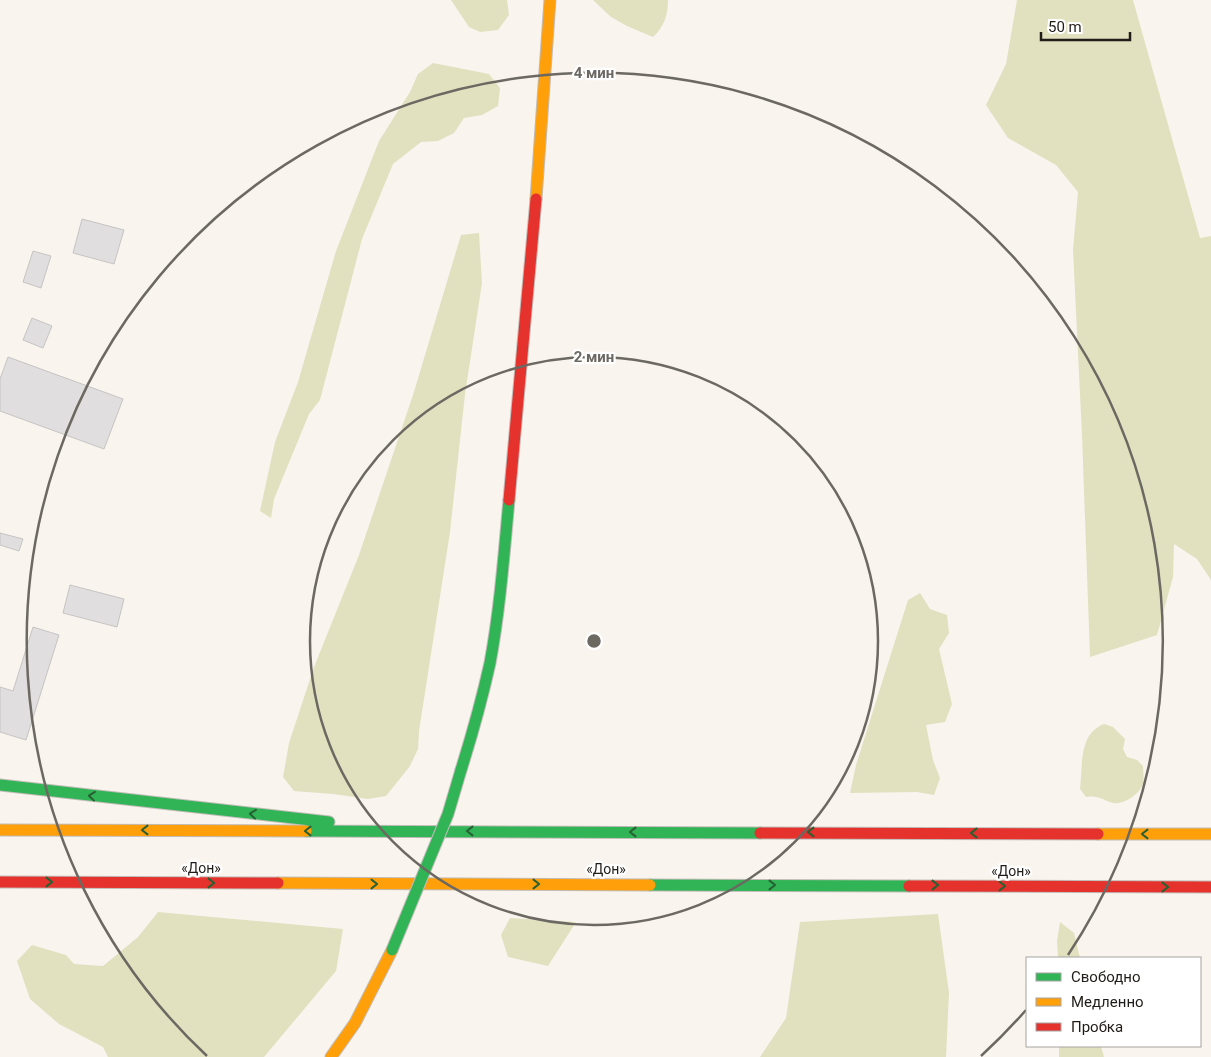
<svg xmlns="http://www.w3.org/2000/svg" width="1211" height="1057" font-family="Roboto,sans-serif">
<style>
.green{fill:#e1e1c0}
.building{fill:#e0dede;stroke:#c6c4c3}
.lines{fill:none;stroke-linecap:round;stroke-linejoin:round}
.fast-casing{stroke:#c1bcb8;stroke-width:13}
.slow-casing{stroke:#c1bcb8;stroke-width:13}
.jam-casing{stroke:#c1bcb8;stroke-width:13}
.fast{stroke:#30b455;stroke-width:11}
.slow{stroke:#ff9f0a;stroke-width:11}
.jam{stroke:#e5322d;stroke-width:11}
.fast-bridge-casing{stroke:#c1bcb8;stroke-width:13;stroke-linecap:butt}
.fast-bridge{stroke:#30b455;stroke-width:11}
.oneway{stroke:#276033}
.ring{fill:none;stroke:#6c6862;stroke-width:2.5}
.labels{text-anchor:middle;stroke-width:4.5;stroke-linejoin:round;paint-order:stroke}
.street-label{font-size:14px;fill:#201c17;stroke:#fff}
.centre{fill:#6c6862;stroke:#fff;stroke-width:2.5}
.ring-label{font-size:15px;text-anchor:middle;font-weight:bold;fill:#6c6862;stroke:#fff;stroke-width:4.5;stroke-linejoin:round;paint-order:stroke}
</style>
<rect width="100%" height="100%" fill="#f9f4ee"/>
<path class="green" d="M451,0H507L509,15L498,30L480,32L469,27Z
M593,0H668C668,15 664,27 653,37L627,26L611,17Z
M1017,0H1133L1200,238L1211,236V580L1197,559L1174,544L1173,577L1157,635L1090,657L1082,435L1073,250L1078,192L1056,165L1008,138L986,105L1006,64Z
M433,63L489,74L500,88L498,106L482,115L464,118L454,133L438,141L421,142L393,164L362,239L320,400L309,414L274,499L271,518L260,511L275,442L298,382L336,251L379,141L410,92L418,74Z
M479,233L482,283L465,394L450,532L419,731L418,749L410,766L386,796L368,799L333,794L294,791L283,777L289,743L314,667L359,555L413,395L461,235Z
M920,593L930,609L947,615L949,633L939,649L952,704L945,722L926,725L933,760L940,778L934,795L917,792L850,793L856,765L908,600Z
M1104,724L1113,727L1125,739L1123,749L1127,757L1137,760L1143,766C1143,772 1145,781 1142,786C1138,795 1123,805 1113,803C1102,800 1099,795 1086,797L1080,789C1083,766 1078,734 1104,724Z
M158,912L343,929L336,971L264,1057H108L103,1047L59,1024L30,999L17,961L32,945L66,955L74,964L103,966L138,937Z
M938,914L949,993L946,1057H760L786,1018L800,922Z
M510,918L576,922L548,966L508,957L501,935Z
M1060,922L1074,933L1080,958H1058L1057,941Z
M1059,1046H1101L1104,1057H1059Z"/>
<path class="building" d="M82,219L124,230L114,264L73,253Z
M33,251L51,256L41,288L23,282Z
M32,318L52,326L43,348L23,340Z
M8,357L123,399L104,449L0,411V379Z
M0,533L23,539L19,551L0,545Z
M70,585L124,599L117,627L63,613Z
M33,627L59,635L26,740L0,732V687L13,691Z"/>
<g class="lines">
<g class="fast-casing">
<path id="fast" d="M461,770C472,735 482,699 490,663C500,609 504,554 509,500
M0,785L329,822
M306,831L760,833
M650,885L909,886"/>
</g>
<g class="slow-casing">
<path id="slow" d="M536,199L550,0
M0,830L306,831
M1098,834H1211
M278,883L650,885
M331,1057L355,1023L392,950"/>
</g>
<g class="jam-casing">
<path id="jam" d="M509,500L536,199
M760,833L1098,834
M0,882L278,883
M909,886L1211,887"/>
</g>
<use href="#fast" class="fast"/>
<use href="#slow" class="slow"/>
<use href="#jam" class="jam"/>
<g class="fast-bridge-casing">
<path id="fast-bridge" d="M392,950L448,814L461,770"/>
</g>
<use href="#fast-bridge" class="fast-bridge"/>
</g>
<defs><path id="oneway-chevron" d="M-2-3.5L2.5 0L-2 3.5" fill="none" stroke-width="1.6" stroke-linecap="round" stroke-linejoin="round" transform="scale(1.25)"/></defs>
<g class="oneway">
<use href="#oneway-chevron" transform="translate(92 796) rotate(-174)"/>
<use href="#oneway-chevron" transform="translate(253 814) rotate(-174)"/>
<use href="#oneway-chevron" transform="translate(145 830) rotate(-180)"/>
<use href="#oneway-chevron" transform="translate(308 831) rotate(-180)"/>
<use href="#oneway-chevron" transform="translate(470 831) rotate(-180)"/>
<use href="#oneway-chevron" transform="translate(633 832) rotate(-180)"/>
<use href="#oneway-chevron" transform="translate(811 832) rotate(-180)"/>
<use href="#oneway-chevron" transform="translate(974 833) rotate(-180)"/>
<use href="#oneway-chevron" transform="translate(1145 834) rotate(-180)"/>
<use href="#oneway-chevron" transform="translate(49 882)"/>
<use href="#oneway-chevron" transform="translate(211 883)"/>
<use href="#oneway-chevron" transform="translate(374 884)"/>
<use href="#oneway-chevron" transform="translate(536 884)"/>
<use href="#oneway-chevron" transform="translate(772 885)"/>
<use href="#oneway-chevron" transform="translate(935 885)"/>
<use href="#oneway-chevron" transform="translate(1002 886)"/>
<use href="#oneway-chevron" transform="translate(1165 887)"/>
</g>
<g class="ring">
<circle cx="594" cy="641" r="284"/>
<path d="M1026 1010A568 568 0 0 1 981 1056M207 1056A568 568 0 1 1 1068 955"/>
</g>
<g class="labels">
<g class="street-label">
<text x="201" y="873">«Дон»</text>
<text x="606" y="874">«Дон»</text>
<text x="1011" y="876">«Дон»</text>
</g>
</g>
<circle cx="594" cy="641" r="8" class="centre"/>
<g class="ring-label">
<text x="594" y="78">4 мин</text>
<text x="594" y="362">2 мин</text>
</g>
<rect x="1026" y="957" width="175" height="90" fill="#ffffff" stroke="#a6a4a2"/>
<rect x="1036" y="973" width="25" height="8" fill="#30b455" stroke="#a6a4a2"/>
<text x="1071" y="982" font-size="15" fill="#201c17">Свободно</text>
<rect x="1036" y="998" width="25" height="8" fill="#ff9f0a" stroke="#a6a4a2"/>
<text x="1071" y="1007" font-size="15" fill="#201c17">Медленно</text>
<rect x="1036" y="1023" width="25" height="8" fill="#e5322d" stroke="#a6a4a2"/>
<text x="1071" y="1032" font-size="15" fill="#201c17">Пробка</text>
<path d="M1041 32v8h89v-8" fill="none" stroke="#201c17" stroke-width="2.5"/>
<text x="1048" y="32" font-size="15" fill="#201c17" stroke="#ffffff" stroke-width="4" paint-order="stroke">50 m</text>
</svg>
